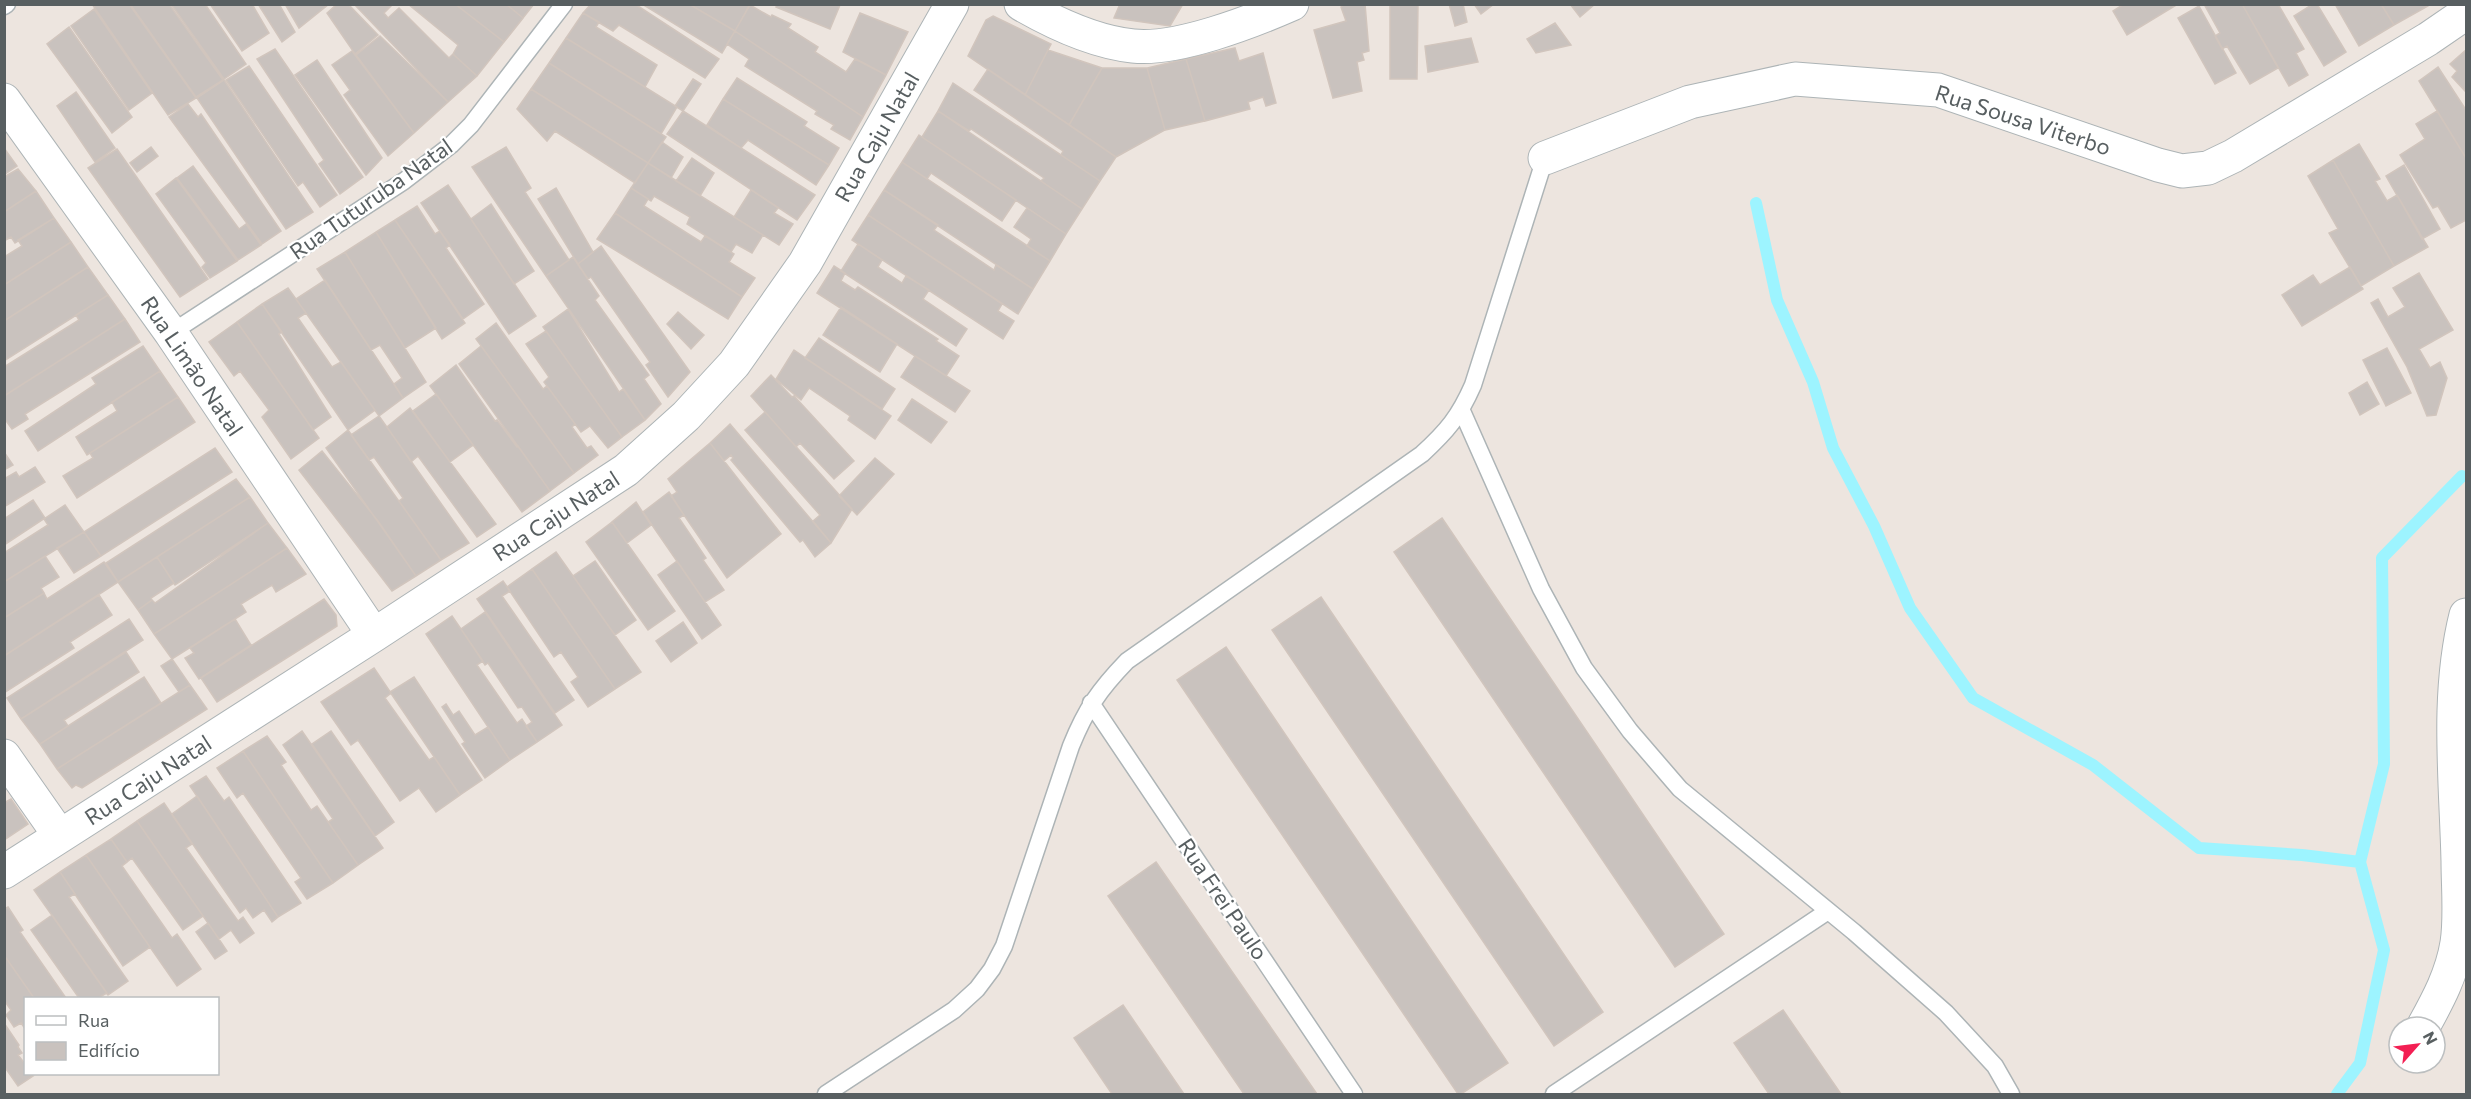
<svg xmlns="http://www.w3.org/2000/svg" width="2471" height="1099" font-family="Commissioner,sans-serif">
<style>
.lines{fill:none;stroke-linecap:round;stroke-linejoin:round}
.stream{stroke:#9df4ff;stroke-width:12}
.building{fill:#c9c2be;stroke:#d1c5bd;stroke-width:1.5}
.lane-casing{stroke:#adb4b6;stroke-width:19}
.street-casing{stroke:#adb4b6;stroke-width:35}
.lane{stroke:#fff;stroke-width:16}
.street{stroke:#fff;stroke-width:33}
.labels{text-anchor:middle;stroke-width:4.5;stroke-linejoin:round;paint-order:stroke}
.street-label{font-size:22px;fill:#585f61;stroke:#fff}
</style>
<rect width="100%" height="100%" fill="#ede5df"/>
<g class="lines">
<path class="stream" d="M1756,203L1777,300L1813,382L1833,448L1874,526L1910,608L1973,698L2093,765L2199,848L2302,855L2360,862L2384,950L2360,1063L2337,1094
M2360,862L2384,764L2382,558L2462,476"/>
</g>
<path class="building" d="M92,4H129L196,98L168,115Z
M130,4H169L223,80L196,97Z
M171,4H205L246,64L224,79Z
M210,4H252L269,33L242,51Z
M258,4H279L295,32L282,42Z
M285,4H329L299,28Z
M337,4H348L378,35L355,54L327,13Z
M354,4H393L384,13L388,18L399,8L449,58L453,54L477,76L448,102Z
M408,4H455L504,42L477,76L453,54L458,45Z
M455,4H506L523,18L504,42Z
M506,4H534L523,18Z
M591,4H635L719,59L705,78L619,25L613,31L583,13Z
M642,4H689L735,31L722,53Z
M689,4H750L735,31Z
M777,4H839L840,5L830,29L776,7Z
M1120,4H1183L1170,26L1114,18Z
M1345,4H1365L1369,51L1362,53L1364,60L1357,62L1362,91L1333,98L1314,30L1346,21L1341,7Z
M1390,4H1418L1417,79H1390Z
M1449,4H1463L1467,22L1455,26Z
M1474,4H1494L1481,14Z
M1570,4H1595L1580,17Z
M2124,4H2178L2127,35L2113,11Z
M2204,4H2242L2278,68L2250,84L2227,46L2222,49L2215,36L2220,33Z
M2242,4H2278L2304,49L2296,53L2308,75L2289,86Z
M2313,4H2317L2346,52L2324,66L2294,16Z
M2335,4H2381L2394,25L2359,46Z
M2381,4H2427L2428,6L2394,25Z
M750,5L771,17L772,15L791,24L788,28L818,47L815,52L846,72L855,59L886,75L863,117L735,31Z
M2199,6L2236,73L2215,84L2178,18Z
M94,9L152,93L129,110L71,26Z
M583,13L599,22L596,27L657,65L645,87L566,38Z
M860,13L908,32L886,75L843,52Z
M993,16L1051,44L1025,95L968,56L986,20Z
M1555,23L1571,45L1536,53L1527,39Z
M69,27L132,117L112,133L47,44Z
M735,31L863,117L850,140L831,129L834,125L815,114L817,111L745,66L749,59L727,44Z
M380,36L448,102L414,133L356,55Z
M566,38L677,107L661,134L549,63Z
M1471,38L1478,62L1428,72L1425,46Z
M1235,48L1239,61L1263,53L1276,103L1266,106L1263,97L1248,102L1250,109L1205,121L1186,59Z
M275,49L363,177L340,194L319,164L324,160L257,59Z
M1048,50L1102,68L1069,125L1025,95Z
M2466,50V92L2452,77L2457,71L2450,64Z
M352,51L414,133L388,156L344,95L350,90L332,65Z
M1186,59L1205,121L1165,130L1147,68Z
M317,60L382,158L366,175L295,75Z
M549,63L666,137L648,163L531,89Z
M249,66L337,195L320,207L303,182L298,186L226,80Z
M2438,67L2466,110V158L2419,81Z
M1102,68H1147L1165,130L1116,157L1069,125Z
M988,69L1116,157L1100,181L1061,155L1063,151L974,90Z
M737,78L807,122L804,126L839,148L829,165L723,99Z
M693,79L701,84L683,111L675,106Z
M224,80L313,212L286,229L197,98Z
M953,83L1100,181L1082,209L1041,181L1044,178L971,129L969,131L938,111Z
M531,89L648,163L635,183L555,131L547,141L517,109Z
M76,92L115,148L95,162L57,106Z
M723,99L829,165L816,185L748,140L741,148L707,125Z
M188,104L198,117L201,114L281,231L262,244L169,117Z
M683,111L815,195L797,220L667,134Z
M938,111L1082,209L1066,234L922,137Z
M2437,111L2466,158V220L2451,228L2438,206L2433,208L2400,155L2425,139L2416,124Z
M919,135L1016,200L1002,221L931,173L927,179L902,162Z
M662,142L683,157L671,178L648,163Z
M2359,144L2380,179L2375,181L2387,201L2397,195L2428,247L2394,266L2333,160Z
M151,147L158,156L137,172L130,163Z
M506,147L531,188L525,192L569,260L546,276L472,167Z
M4,148L17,166L5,174H4Z
M117,149L208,279L180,297L88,168Z
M692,158L714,173L700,196L676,181Z
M2333,160L2394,266L2361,286L2329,233L2338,229L2308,176Z
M902,162L1050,261L1033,289L884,190Z
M648,163L763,235L752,253L736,244L731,252L687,224L690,217L654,196L651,201L631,188Z
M2404,165L2440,229L2422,239L2386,176Z
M193,166L239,229L246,224L261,245L238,260L177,178Z
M18,169L36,191L4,212V177Z
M176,178L237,261L210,278L202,267L206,263L156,194Z
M448,185L536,316L509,334L421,203Z
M556,188L593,252L578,264L538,199Z
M631,188L648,199L644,206L701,242L705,236L734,254L729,262L755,278L742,297L615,213Z
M751,190L778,208L774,213L793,224L779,245L734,217Z
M884,190L938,225L934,230L994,270L996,265L1033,289L1018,314L868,215Z
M36,191L54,218L15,243L11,237L4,241V212Z
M491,204L534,271L514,284L471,219Z
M417,206L435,234L440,231L450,245L446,248L484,304L463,319L395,220Z
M1027,208L1066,234L1050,261L1027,246L1031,239L1014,227Z
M615,213L742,297L728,319L597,239Z
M868,215L1002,304L998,311L1014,321L1003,339L852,240Z
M54,218L71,242L4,285V257L22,246L18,240Z
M395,220L465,323L442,339L376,232Z
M376,232L436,328L405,348L345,252Z
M71,242L88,267L4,321V285Z
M858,244L882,260L878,267L902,283L906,276L929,290L923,299L967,329L956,346L841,271Z
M601,246L690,372L668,397L646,365L650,362L591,277L588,279L578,264Z
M345,252L426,382L403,398L394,384L402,378L380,345L371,350L317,269Z
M573,257L599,296L595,300L649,375L644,379L661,404L645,420L546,276Z
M834,266L845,273L841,281L855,290L858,287L938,339L936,341L959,356L946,376L817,293Z
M88,267L108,295L4,361V321Z
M2350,267L2363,289L2302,326L2282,295L2313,275L2320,285Z
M2419,273L2453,330L2419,349L2430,368L2440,362L2447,378L2436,415L2427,416L2407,367L2371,303L2378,299L2388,317L2405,307L2393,288Z
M325,280L403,398L379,416L296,299Z
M288,288L306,313L298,318L332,367L341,362L375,410L348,430L262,304Z
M108,295L125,319L4,396V367L79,320L76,315Z
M262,304L282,332L279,334L331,417L313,430L237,322Z
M841,307L897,344L880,372L823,335Z
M568,309L619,392L623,389L645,420L622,437L543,327Z
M678,312L704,335L691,349L667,324Z
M125,319L140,342L25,414L28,419L12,429L4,418V396Z
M237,322L319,438L291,459L262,417L269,410L240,371L234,376L209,342Z
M496,323L543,389L547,386L575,424L572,427L587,448L591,446L598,455L574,473L476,339Z
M546,331L622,437L608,448L590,426L581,432L544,382L549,377L526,344Z
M819,338L895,389L882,409L805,358Z
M143,346L160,371L38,451L25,431L96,384L92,378Z
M481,346L574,473L550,491L459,364Z
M2387,348L2411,393L2386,406L2363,360Z
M794,350L891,416L875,439L848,420L850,416L809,388L801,400L776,379Z
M915,356L970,391L955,412L901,377Z
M456,365L495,421L497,420L517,447L518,446L550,491L522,512L430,386Z
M160,371L178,397L87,455L76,437L117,411L112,402Z
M771,375L792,397L794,396L854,461L834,479L800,443L796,447L751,396Z
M2367,382L2379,404L2360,415L2349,393Z
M436,394L473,445L450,462L413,411Z
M178,397L195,422L77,498L63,476L93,458L90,453Z
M912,399L947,422L931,443L898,420Z
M410,408L496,524L477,537L418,456L411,462L387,427Z
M765,412L852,509L831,543L813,521L820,515L745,430Z
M379,416L469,543L441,560L399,501L403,498L374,457L369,460L351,435Z
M730,424L831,543L815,557L803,540L800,542L731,460L733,458L731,455L724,461L710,443Z
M348,430L441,560L416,576L326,448Z
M710,443L781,534L727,578L671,496L677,492L668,479Z
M215,448L232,472L101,556L84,532Z
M322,451L378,521L416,576L392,591L299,470Z
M4,452L13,465L4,470Z
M875,458L894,474L857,515L839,496Z
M35,467L45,482L4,507V479L16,472L19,477Z
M236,479L250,497L118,582L106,563Z
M669,492L684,515L679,518L706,558L703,560L724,590L705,602L643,512Z
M250,497L268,523L175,585L157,557Z
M33,500L45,518L4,545V519Z
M636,502L651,525L627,543L612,522Z
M65,505L84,532L4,582V553L48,525L44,519Z
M1442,518L1724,934L1675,967L1394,552Z
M612,522L675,611L648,630L586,542Z
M268,523L287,548L154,634L138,610L152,600L155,603Z
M84,532L101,556L74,573L57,548Z
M287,548L306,574L276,592L272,585L241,604L246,612L172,659L154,634Z
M556,552L641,672L615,689L532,569Z
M45,556L59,577L41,588L44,593L4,618V582Z
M157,557L174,583L151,598L152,600L138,610L118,582Z
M595,561L636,620L615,635L573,576Z
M677,561L721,625L702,639L658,575Z
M104,562L118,582L4,656V618L44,593L47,599Z
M532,569L615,689L588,707L571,682L578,677L561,652L554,657L507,587Z
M503,581L510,591L502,596L574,700L555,713L477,599Z
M99,595L112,615L70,642L74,648L4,693V656Z
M1321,597L1603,1012L1554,1046L1272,630Z
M324,599L336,615L337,626L217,702L201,678Z
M485,612L562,725L537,742L526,726L532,722L522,707L518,708L488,663L485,665L461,629Z
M452,616L483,661L477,665L517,723L522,719L537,742L510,760L426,634Z
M129,619L143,640L21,719L7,698Z
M235,619L251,645L199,679L185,658L194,653L190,648Z
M683,622L697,643L671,662L656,641Z
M1226,647L1508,1063L1461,1094H1458L1177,680Z
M126,652L139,672L64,720L68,726L40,744L21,719Z
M172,659L190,685L179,692L161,666Z
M374,668L391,693L385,698L429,760L434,757L460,795L436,812L419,788L400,801L358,740L351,745L321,702Z
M144,677L161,703L57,769L40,744Z
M414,677L482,780L460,795L390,692Z
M190,685L207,709L82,788L76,785L72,788L57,769Z
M446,704L453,715L459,711L475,735L488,727L510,760L485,778L462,744L465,742L442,707Z
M302,731L383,848L358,865L328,822L333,819L283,745Z
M331,731L394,822L375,836L312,744Z
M267,736L286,762L281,765L311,810L317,806L358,865L333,883L243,751Z
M243,751L333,883L307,899L295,882L301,878L243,793L237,798L217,768Z
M206,776L224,801L229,797L301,903L278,917L190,786Z
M197,796L278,917L272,922L264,910L253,918L246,908L240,913L172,814Z
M11,799L28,824L4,840V803Z
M164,803L192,844L186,848L238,921L243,917L254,933L240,943L231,930L219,939L137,821Z
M137,821L203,916L183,930L132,858L127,862L111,839Z
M111,839L127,862L122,866L172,938L177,934L201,969L177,986L86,855Z
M86,855L150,947L123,966L60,872Z
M1156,862L1317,1094H1244L1108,896Z
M60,872L75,894L69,897L128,981L108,995L34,890Z
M8,907L23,930L20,932L66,998H34L4,955V909Z
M52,915L107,993L98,998H79L31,930Z
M208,923L227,951L215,959L196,932Z
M4,955L34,998H26V1030L21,1023L14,1027L6,1015L11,1010L4,1000Z
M1123,1005L1184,1094H1112L1074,1038Z
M1783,1010L1841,1094H1769L1734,1043Z
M4,1023L19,1045L18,1047L22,1053L18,1055L26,1065V1074L33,1076L18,1086L4,1066Z"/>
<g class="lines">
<g class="lane-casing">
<path id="lane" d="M4,6L7,4
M171,333L404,181L451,145L471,125L564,4
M1462,411L1541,589L1584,668L1630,731L1680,789L1854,932L1946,1013L1995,1066L2011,1094
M1091,703L1354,1094
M826,1094L954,1010L977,989L992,969L1004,946L1071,746C1086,709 1099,690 1127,661L1422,454C1447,431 1459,417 1473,385L1545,158
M1554,1094L1828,911"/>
</g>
<g class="street-casing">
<path id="street" d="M1021,4C1054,23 1095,42 1133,46C1176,51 1251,22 1292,4
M4,100L171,333L374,635
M1545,158L1690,102L1795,79L1938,90L2158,165L2182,171L2208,168L2233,156L2428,39L2466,13
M4,756L60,836
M4,872L374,635L626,470L686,416L734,364L805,263L952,4
M2423,1027C2438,1000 2452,974 2457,943C2461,917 2458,887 2458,861C2456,779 2446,695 2466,615"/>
</g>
<use href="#lane" class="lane"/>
<use href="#street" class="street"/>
</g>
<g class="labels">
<g class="street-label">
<text transform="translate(2023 120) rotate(18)" y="8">Rua Sousa Viterbo</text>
<text transform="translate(877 137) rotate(-60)" y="8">Rua Caju Natal</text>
<text transform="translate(371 199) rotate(-35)" y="8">Rua Tuturuba Natal</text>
<text transform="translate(192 366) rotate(56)" y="8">Rua Limão Natal</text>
<text transform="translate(556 516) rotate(-33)" y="8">Rua Caju Natal</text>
<text transform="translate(148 780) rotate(-33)" y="8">Rua Caju Natal</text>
<text transform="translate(1223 899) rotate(56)" y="8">Rua Frei Paulo</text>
</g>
</g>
<rect width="2471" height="1099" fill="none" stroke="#585f61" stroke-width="12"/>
<rect x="24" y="997" width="195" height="78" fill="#ffffff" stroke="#bcbfc0" stroke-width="1.5"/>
<rect x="36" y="1016" width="30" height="9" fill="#ffffff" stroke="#bcbfc0" stroke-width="1.5"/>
<text x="78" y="1027" font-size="18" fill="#585f61">Rua</text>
<rect x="36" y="1042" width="30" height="18" fill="#c9c2be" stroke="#bcbfc0" stroke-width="1.5"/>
<text x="78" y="1057" font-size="18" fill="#585f61">Edifício</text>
<g transform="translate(2417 1045) rotate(62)"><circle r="28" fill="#ffffff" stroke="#bcbfc0" stroke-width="1.5"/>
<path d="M0-4.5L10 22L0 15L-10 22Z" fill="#f31f53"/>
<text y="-9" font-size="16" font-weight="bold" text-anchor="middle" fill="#585f61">N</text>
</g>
</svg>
